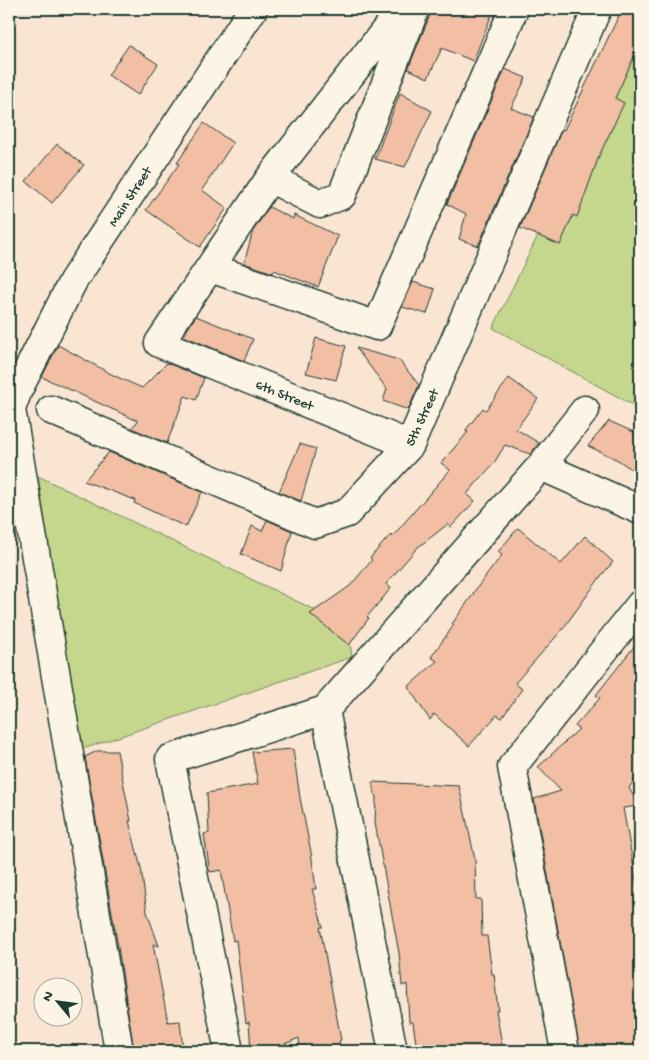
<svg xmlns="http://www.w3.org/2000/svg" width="649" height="1060" font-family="'Gochi Hand',sans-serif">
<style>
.green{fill:#c5d78c;stroke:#728a60}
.building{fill:#f2bfa4;stroke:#1f3d34}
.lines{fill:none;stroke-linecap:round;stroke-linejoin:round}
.street-casing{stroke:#1f3d34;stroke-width:31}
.street{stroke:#fcf5e5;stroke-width:28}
.labels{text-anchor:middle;stroke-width:4;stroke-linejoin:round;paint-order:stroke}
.street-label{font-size:14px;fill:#1f3d34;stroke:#fcf5e5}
</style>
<rect width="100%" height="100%" fill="#f9e5d2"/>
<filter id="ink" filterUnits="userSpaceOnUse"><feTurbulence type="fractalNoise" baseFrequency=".02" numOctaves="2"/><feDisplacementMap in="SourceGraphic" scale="10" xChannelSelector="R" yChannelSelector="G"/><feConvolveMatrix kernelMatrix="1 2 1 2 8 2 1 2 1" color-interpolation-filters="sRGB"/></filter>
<g filter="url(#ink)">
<path class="green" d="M640,25V409L493,328Z
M38,476L348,626L352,657L80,750Z"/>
<path class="building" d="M430,9H494L473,61L442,48L428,78L408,69L430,15Z
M622,9H640V44L615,98L624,103L599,156L577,217L573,215L560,245L520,228L562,129L564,130Z
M129,45L158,64L138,95L108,75Z
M505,69L526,78L511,108L534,117L478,246L459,239L466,214L447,204Z
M400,93L432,111L405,167L375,159Z
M204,123L233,143L202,190L227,208L200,247L146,210L179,164L177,163Z
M57,144L84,165L52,203L26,181Z
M269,207L293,219L294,215L338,236L318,287L274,270L273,273L244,263L253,231Z
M413,282L435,289L427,314L402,307Z
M196,316L253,339L244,361L184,336L187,330Z
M316,338L346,346L336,380L306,373Z
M58,345L113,375L142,388L167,363L204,378L196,400L185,396L167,443L131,428L138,421L42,377Z
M356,348L399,360L419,385L408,410L383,401L387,389Z
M509,378L538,399L516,429L539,443L530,454L505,445L494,463L467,494L475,501L451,527L448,524L417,548L386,584L391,588L367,617L369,618L349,645L310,614L350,586L372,560L370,558L391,534L392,537L450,470L441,463L468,432L465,431L483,408L486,410Z
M609,421L640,435V475L618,460L588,446Z
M300,444L316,449L301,501L279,492Z
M109,452L202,492L186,527L134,503L135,500L84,481Z
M267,520L292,531L281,571L241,554L252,526L262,531Z
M518,528L561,564L585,536L613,562L601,576L562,630L515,683L522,689L502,718L497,715L469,746L434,714L430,720L408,687L437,661L431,657L454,625L452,624L474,593H473L502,555L498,552Z
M640,639V772L629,788L639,806L623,808L640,902V1051H580L534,799L561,791L538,767L579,729L575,726L600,698L596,695Z
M293,749L300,798L311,852L316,889H312L323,927H320L341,1040L339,1041L342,1051H306L305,1045L300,1047L299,1038L268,1051H251L249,1022L246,1023L236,940L233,941L221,870L210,872L204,834L209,833L207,793L258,784L252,752Z
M97,751H117L131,821H129L141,868L147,912L159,946L153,944L168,1022L180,1021L183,1051H134L118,947L85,757Z
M372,782L459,786L475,859L476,899H481L482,936H487L492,974H494L498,1010H496L503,1051H417L413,1022H409L407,984L402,986L399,953L375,823L376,798Z"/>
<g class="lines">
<g class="street-casing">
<path id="street" d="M402,9L270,178L159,343L410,445
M270,178L320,204L342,195L415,9
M211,268L377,326L514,9
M51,410L315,524L347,513L410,445L597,9
M541,466L640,510
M325,710L393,1051
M119,1051L11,409L18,390L73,281L253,9
M229,1051L170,759L325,710L541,466L585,410
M565,1051L512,767L640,605"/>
</g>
<use href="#street" class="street"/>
</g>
</g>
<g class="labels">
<g class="street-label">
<text transform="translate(129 196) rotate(-57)" y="5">Main Street</text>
<text transform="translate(285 394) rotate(22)" y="5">6th Street</text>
<text transform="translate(421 417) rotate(-65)" y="5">5th Street</text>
</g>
</g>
<rect width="649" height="1060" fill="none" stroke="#fcf5e5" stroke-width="30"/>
<rect x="15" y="15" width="619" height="1030" fill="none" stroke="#1f3d34" stroke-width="2" filter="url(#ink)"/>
<g transform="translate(58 1002) rotate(299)"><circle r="24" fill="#fcf5e5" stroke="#a4ab9e"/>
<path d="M0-4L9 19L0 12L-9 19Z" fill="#1f3d34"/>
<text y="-8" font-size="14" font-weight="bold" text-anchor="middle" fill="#1f3d34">N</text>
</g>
</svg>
